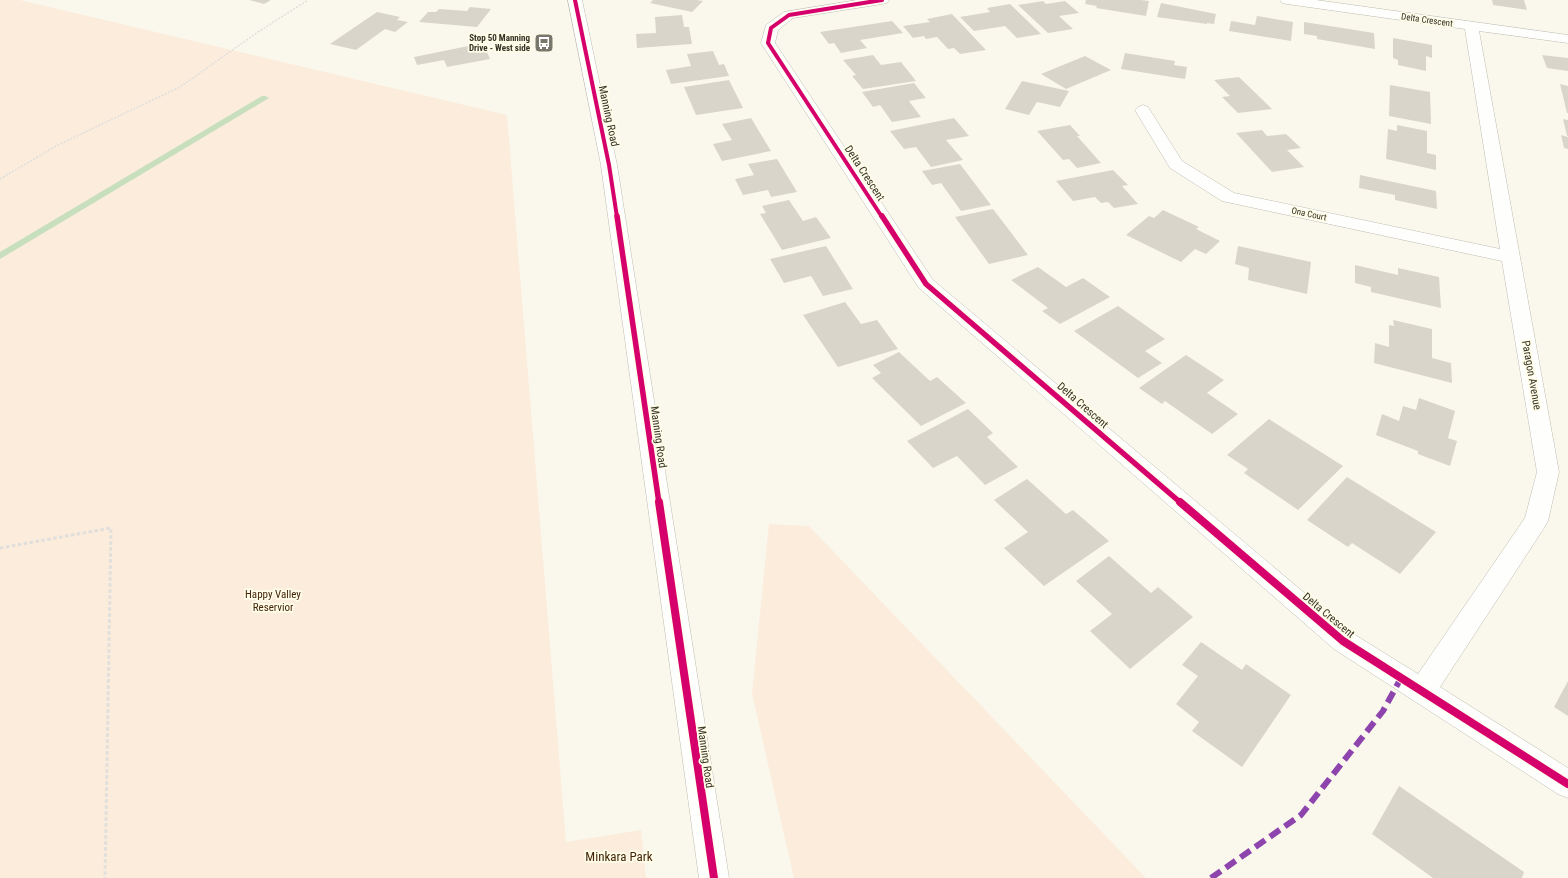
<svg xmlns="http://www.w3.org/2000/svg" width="1568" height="878" font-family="'Roboto Condensed',sans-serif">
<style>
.green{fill:#fbecdc}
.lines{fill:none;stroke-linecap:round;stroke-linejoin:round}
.stream{fill:#c8dfbd;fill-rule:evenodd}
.building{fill:#d9d5ca}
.minor-casing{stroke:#bfbdb2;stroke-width:1}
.path-far1{stroke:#e0dfdc;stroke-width:1.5;stroke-dasharray:2 1.5;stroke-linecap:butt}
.path{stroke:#e0dfdc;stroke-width:3;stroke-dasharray:3.5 2.5;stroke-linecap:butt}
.minor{fill:#fefefc;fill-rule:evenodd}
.quiet{stroke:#8e44ad;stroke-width:6;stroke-dasharray:12 6;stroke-linecap:butt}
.cycleway-far2-casing{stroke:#fffce8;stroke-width:5.5}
.cycleway-far1-casing{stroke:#fffce8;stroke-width:8}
.cycleway-casing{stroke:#fffce8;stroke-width:10}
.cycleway-far2{stroke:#d6006c;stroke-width:4}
.cycleway-far1{stroke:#d6006c;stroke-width:5.5}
.cycleway{stroke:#d6006c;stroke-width:8}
.labels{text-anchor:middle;stroke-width:3.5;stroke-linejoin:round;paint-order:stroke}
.far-street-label{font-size:9px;fill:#343125;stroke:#fffce8}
.far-poi-label{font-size:9px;font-weight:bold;fill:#343125;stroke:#fffce8;text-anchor:end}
.street-label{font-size:11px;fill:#343125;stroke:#fffce8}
.park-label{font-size:11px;fill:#422508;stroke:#fffce8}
.near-park-label{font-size:13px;fill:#422508;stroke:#fffce8}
</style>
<rect width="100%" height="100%" fill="#faf8ed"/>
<path class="green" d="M0,0H20L507,115L566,842L641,830L646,878H0Z
M769,524L809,526L1146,878H794L752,694Z"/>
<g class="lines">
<path class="stream" d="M262,96H265L269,98L0,259V252Z"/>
</g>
<path class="building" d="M249,0H271L264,4Z
M653,0H697L703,1L692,12L650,3Z
M1086,0H1141L1149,1L1146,16L1096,8L1097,6L1085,4Z
M1492,0H1524L1527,10L1493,5Z
M1043,1L1046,4L1065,1L1079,13L1059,16L1073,29L1048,33L1018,5Z
M1161,3L1216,14L1214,24L1207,23V24L1157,17Z
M1010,4L1041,34L1017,38L1005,26L974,31L960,17L990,12L987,8Z
M470,7L491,9L477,27L419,22L428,12H436L439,9L467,11Z
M377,12L400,17L397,20L408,22L395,32L385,29L356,50L330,44Z
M952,14L986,50L960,54L954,48L948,49L937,37L926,39L924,36L913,38L903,26L930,22L927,19Z
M682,15L684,27H689L692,44L637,48L636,34L656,33L655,17Z
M1257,16L1293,22L1291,41L1229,31L1231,21L1255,25Z
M892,21L903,33L860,40L867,48L841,53L834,43L829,44L820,32Z
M1304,22L1374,33L1375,49L1317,39V36L1304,34Z
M1393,38L1432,45V58L1426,56V71L1398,65V60L1393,58Z
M483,43L490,59L447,67L444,60L417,65L414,57Z
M713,51L719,65L724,64L729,76L671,84L666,70L691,66L687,54Z
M1125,53L1175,61L1174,65L1187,67L1185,79L1121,69Z
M873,55L881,65L901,62L916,81L863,89L852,76L856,75L843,60Z
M1542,55L1568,58V71L1547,68Z
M1085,56L1111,70L1066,89L1041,74Z
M1239,77L1272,109L1238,113L1222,97L1230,96L1214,80Z
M729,80L743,108L696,115L684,87Z
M1022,81L1069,91L1060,107L1037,102L1029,115L1005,109Z
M914,83L926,98L909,101L921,117L892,122L880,105L873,107L862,92Z
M1560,84L1568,86V113H1567Z
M1390,85L1430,92L1431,124L1389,116Z
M751,118L771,151L722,161L713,144L732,140L722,124Z
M954,118L969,136L946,140L963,160L931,167L916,147L904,149L890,131Z
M1563,119L1568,120V136H1567Z
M1070,125L1080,136H1077L1101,163L1077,168L1069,159L1063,160L1037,131Z
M1397,125L1427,131V153L1436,155V170L1386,159L1388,129L1397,131Z
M1262,130L1267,136L1286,134L1301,148L1287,150L1304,167L1272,172L1236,133Z
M1561,135L1568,137V149L1564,148Z
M777,159L797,192L771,197L768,190L743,195L735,179L754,175L748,164Z
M960,164L991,205L961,211L941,183L932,185L922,171Z
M1113,170L1128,185L1122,186L1138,204L1114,208L1108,202L1101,203L1095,197L1073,201L1056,181Z
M1360,175L1436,191L1437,209L1395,200V195L1359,188Z
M789,200L803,221L816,217L831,238L782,250L760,214L766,213L762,206Z
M993,209L1028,255L989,264L955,217Z
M1163,210L1199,227L1196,229L1220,241L1206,254L1195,249L1181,262L1126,235L1149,216L1154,218Z
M826,246L853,289L823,296L811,276L784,283L770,259Z
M1238,246L1311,262L1307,294L1248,280L1249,268L1235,264Z
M1355,265L1398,275V268L1439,277L1441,308L1371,292V287L1355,283Z
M1038,267L1066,287L1083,278L1110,297L1060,324L1042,311L1048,308L1011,280Z
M845,302L861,324L877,320L898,349L838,367L803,315Z
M1118,306L1165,339L1145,351L1162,363L1138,378L1074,331Z
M1393,320L1432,329V358L1451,363L1452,383L1374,363L1375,343L1389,347V325L1394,326Z
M899,352L930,381L937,377L966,403L921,426L872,378L881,373L873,365Z
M1186,355L1224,380L1207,393L1238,414L1212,434L1165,401L1162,404L1139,388Z
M1419,398L1455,411L1448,438L1457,441L1450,466L1418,454V451L1376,435L1382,414L1399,421L1403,406L1416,410Z
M968,409L993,433L987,437L1018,467L985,485L957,456L933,468L907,441Z
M1269,419L1343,466L1298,510L1244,473L1248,469L1227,455Z
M1347,477L1436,532L1400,574L1352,543L1348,547L1307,520Z
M1027,479L1066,514L1073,510L1109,541L1044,586L1004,548L1028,532L994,500Z
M1109,556L1151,593L1158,587L1193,617L1130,669L1090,631L1112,614L1076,581Z
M1201,642L1242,670L1246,664L1291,695L1242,767L1192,731L1199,722L1176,704L1198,676L1182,665Z
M1568,681V716L1554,707Z
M1399,786L1524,872L1522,878H1433L1372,834Z"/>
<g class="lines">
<g class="minor-casing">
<path id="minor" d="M568,0H582L617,165L729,878H699L601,165Z
M857,0H889L887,3L882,4L793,18L778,30L775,43L933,280L1352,633L1418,674L1525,518L1537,472L1502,261L1222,201L1170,168L1135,110L1138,107L1143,105L1148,107L1182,161L1234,193L1500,249L1465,29L1287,4L1282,3L1280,0H1316L1568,35V43L1479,31L1559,472L1548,521L1544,528L1440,687L1568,768V798L1558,794L1334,649L919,288L761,43L766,25L784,12Z"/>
</g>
<path class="path-far1" d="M0,179L58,145L180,87L258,32L308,0"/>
<path class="path" d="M0,548L111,528L105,878"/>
<use href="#minor" class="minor"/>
<path class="quiet" d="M1211,878L1301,815L1383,711L1401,678"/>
<g class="cycleway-far2-casing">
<path id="cycleway-far2" d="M575,0L609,165L617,217
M882,0L789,15L771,28L768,43L882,217"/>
</g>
<g class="cycleway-far1-casing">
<path id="cycleway-far1" d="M617,216L659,503
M882,216L926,284L1181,503"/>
</g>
<g class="cycleway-casing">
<path id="cycleway" d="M659,502L714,878
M1180,502L1343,641L1568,784"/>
</g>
<use href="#cycleway-far2" class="cycleway-far2"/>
<use href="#cycleway-far1" class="cycleway-far1"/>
<use href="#cycleway" class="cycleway"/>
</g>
<defs>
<g id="bus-square" transform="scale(1)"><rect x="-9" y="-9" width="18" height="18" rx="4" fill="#79776b" stroke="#fffce8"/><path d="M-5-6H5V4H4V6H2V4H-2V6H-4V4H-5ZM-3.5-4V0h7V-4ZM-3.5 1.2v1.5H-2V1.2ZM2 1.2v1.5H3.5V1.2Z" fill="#fff"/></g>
</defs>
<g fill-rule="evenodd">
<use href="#bus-square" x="544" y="43"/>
</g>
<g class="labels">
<g class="far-street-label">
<text transform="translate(1427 20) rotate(8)" y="3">Delta Crescent</text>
<text transform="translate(1309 214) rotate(12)" y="3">Ona Court</text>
</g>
<g class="far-poi-label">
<text x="530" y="41">Stop 50 Manning<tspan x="530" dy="10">Drive - West side</tspan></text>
</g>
<g class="street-label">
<text transform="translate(609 116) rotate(78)" y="4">Manning Road</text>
<text transform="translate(865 173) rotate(57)" y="4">Delta Crescent</text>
<text transform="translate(1532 375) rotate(80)" y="4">Paragon Avenue</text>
<text transform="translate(1083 405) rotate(41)" y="4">Delta Crescent</text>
<text transform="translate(659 437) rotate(82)" y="4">Manning Road</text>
<text transform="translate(1329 615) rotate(40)" y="4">Delta Crescent</text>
<text transform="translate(706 757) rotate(82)" y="4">Manning Road</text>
</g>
<g class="park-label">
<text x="273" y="598">Happy Valley<tspan x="273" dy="13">Reservior</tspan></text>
</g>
<g class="near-park-label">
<text x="619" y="861">Minkara Park</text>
</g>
</g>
</svg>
